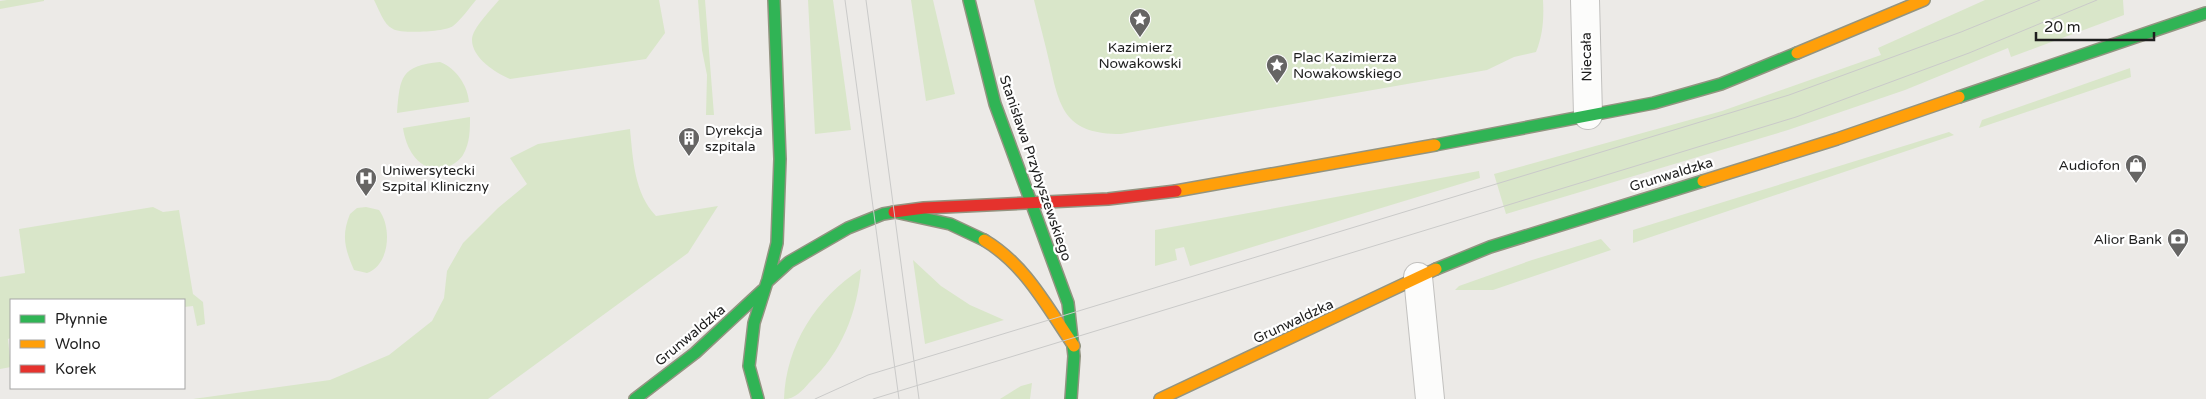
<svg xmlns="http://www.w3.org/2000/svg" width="2206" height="399" font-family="'Varela Round',sans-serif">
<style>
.grass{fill:#d9e6c9}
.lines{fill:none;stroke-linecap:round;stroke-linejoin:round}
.street-casing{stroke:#c2c1bf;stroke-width:30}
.fast-casing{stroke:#939481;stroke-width:14}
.slow-casing{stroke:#939481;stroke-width:14}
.jam-casing{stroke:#939481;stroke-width:14}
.street{stroke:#fcfcfb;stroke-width:28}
.fast{stroke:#30b455;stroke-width:11}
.slow{stroke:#ff9f0a;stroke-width:11}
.jam{stroke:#e5322d;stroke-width:11}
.tram{stroke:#cacac9;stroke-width:1}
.labels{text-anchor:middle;stroke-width:4.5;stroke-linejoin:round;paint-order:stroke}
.poi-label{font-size:14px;fill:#1e1e1e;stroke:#fff;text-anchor:start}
.street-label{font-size:14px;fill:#1e1e1e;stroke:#fff}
</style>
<rect width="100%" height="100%" fill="#eceae7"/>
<path class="grass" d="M7,0H44V1L0,9V1Z
M374,0H476C469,8 462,19 453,26C445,32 401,34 393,29C383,24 379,9 374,0Z
M499,0H659L665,33L646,59L510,79C496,73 472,58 472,40C472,28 492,9 499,0Z
M698,0H705L714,115H706L707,75L702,50Z
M808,0H833L851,130L815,134Z
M911,0H933L955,94L926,101Z
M1034,0H1543C1544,18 1543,35 1536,52L1514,57L1487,70L1121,134C1067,134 1060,111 1050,65C1045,43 1039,21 1034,0Z
M1985,0H2123L2124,15L2011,57L2008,48L1905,90L1788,130L1506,214L1494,174L1722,111L1881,55L1878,48Z
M440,62C456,68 468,86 469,102L397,113C400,76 401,66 440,62Z
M2130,68L2131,77L1979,128L1982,120Z
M470,117C470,130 470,143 463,155C459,161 452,166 444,168C419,173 406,149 403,128Z
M630,129C633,159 634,193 656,216L718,206L688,253L488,399H193L330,380L389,355L432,321L444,298L447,271L463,243L498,208L527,184L510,158L538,144Z
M1949,132L1954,135L1633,243V230Z
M1479,171L1480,178L1190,266L1184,247L1175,249L1177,260L1155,266V230Z
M153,207L163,212L179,210L193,294L203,302L205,324L197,326L193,306L184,307V300H11V338L8,339L11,367L0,369V277L25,273L19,229Z
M366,207L379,210C392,227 390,265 367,273L354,270C345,249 341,236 350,214L357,208Z
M1601,239L1611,250L1493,290H1455L1459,286L1532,260Z
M913,260L941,286L970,305L1004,320L925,344Z
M861,269C857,313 842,352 809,383C802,391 795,399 784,399C786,345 816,298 861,269Z
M1032,383L1030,399H1000L1021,386Z"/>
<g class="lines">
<g class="street-casing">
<path id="street" d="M1585,0L1588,115
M1418,277L1430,399"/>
</g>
<g class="fast-casing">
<path id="fast" d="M969,0L995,104L1068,303L1074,356L1071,399
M1959,97L2206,13
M1435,145L1654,103L1721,84L1797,53
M1436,269L1490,247L1703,181
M768,279L777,243L780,159L774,0
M635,399L695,353L763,290
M758,399L749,366L754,323L767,282L789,262L848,228L883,214L895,212L950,224L984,240"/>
</g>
<g class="slow-casing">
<path id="slow" d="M1797,53L1924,0
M1703,181L1837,139L1959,97
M1176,191L1435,145
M984,240C1026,265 1047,307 1074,346
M1160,399L1436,269"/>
</g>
<g class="jam-casing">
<path id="jam" d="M894,212L924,208L1108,199L1176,191"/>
</g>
<use href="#street" class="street"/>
<use href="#fast" class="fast"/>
<use href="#slow" class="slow"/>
<use href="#jam" class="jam"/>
<path class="tram" d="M845,0L899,399
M866,0L919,399
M815,399L868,375L1789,95L1961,32L2040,0
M873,399L1796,117L1969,53L2097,0"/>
</g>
<defs>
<g id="sight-pin" transform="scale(1.125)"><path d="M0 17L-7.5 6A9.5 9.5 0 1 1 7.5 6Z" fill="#666564" stroke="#fff"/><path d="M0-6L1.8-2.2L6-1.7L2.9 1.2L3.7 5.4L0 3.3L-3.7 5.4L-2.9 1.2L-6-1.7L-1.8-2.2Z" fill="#fff"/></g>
<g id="building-pin" transform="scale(1.125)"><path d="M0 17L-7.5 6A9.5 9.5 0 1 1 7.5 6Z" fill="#666564" stroke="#fff"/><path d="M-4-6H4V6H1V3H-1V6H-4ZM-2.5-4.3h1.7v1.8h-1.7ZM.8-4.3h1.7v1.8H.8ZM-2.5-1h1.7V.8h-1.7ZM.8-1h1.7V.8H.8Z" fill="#fff"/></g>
<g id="shop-pin" transform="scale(1.125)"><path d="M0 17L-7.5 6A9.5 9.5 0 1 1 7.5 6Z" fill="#666564" stroke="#fff"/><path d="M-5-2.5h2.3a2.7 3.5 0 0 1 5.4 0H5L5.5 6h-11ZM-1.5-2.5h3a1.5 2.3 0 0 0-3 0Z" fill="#fff"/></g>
<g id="hospital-pin" transform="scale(1.125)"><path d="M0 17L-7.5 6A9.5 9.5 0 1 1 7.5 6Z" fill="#666564" stroke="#fff"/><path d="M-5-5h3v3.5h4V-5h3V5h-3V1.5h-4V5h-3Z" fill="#fff"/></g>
<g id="bank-pin" transform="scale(1.125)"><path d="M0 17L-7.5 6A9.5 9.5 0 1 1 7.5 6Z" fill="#666564" stroke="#fff"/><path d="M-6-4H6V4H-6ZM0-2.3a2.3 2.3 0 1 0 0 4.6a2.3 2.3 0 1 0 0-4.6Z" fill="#fff"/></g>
</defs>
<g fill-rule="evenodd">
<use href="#sight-pin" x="1140" y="19"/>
<use href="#sight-pin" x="1277" y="65"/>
<use href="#building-pin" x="689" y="138"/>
<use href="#shop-pin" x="2136" y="165"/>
<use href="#hospital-pin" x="366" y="178"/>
<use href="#bank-pin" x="2178" y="239"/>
</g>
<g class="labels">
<g class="poi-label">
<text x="1140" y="52" text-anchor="middle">Kazimierz<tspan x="1140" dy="16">Nowakowski</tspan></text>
<text x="1293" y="62">Plac Kazimierza<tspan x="1293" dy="16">Nowakowskiego</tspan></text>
<text x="705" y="135">Dyrekcja<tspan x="705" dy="16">szpitala</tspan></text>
<text x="2120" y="170" text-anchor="end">Audiofon</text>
<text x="382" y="175">Uniwersytecki<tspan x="382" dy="16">Szpital Kliniczny</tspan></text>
<text x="2162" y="244" text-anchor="end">Alior Bank</text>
</g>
<g class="street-label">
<text transform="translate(1586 57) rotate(-91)" y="5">Niecała</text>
<text transform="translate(1036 168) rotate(71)" y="5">Stanisława Przybyszewskiego</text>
<text transform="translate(1671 174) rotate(-17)" y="5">Grunwaldzka</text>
<text transform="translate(1293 321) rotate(-25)" y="5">Grunwaldzka</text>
<text transform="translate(690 335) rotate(-40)" y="5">Grunwaldzka</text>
</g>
</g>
<rect x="10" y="299" width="175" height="90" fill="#ffffff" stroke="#a5a5a5"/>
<rect x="20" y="315" width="25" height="8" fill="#30b455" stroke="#a5a5a5"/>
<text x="55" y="324" font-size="15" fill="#1e1e1e">Płynnie</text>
<rect x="20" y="340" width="25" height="8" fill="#ff9f0a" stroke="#a5a5a5"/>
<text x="55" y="349" font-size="15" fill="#1e1e1e">Wolno</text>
<rect x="20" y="365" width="25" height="8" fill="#e5322d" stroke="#a5a5a5"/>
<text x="55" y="374" font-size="15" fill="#1e1e1e">Korek</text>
<path d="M2036 32v8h118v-8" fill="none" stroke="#1e1e1e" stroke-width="2.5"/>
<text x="2044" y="32" font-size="15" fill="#1e1e1e" stroke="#ffffff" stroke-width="4" paint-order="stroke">20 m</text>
</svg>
